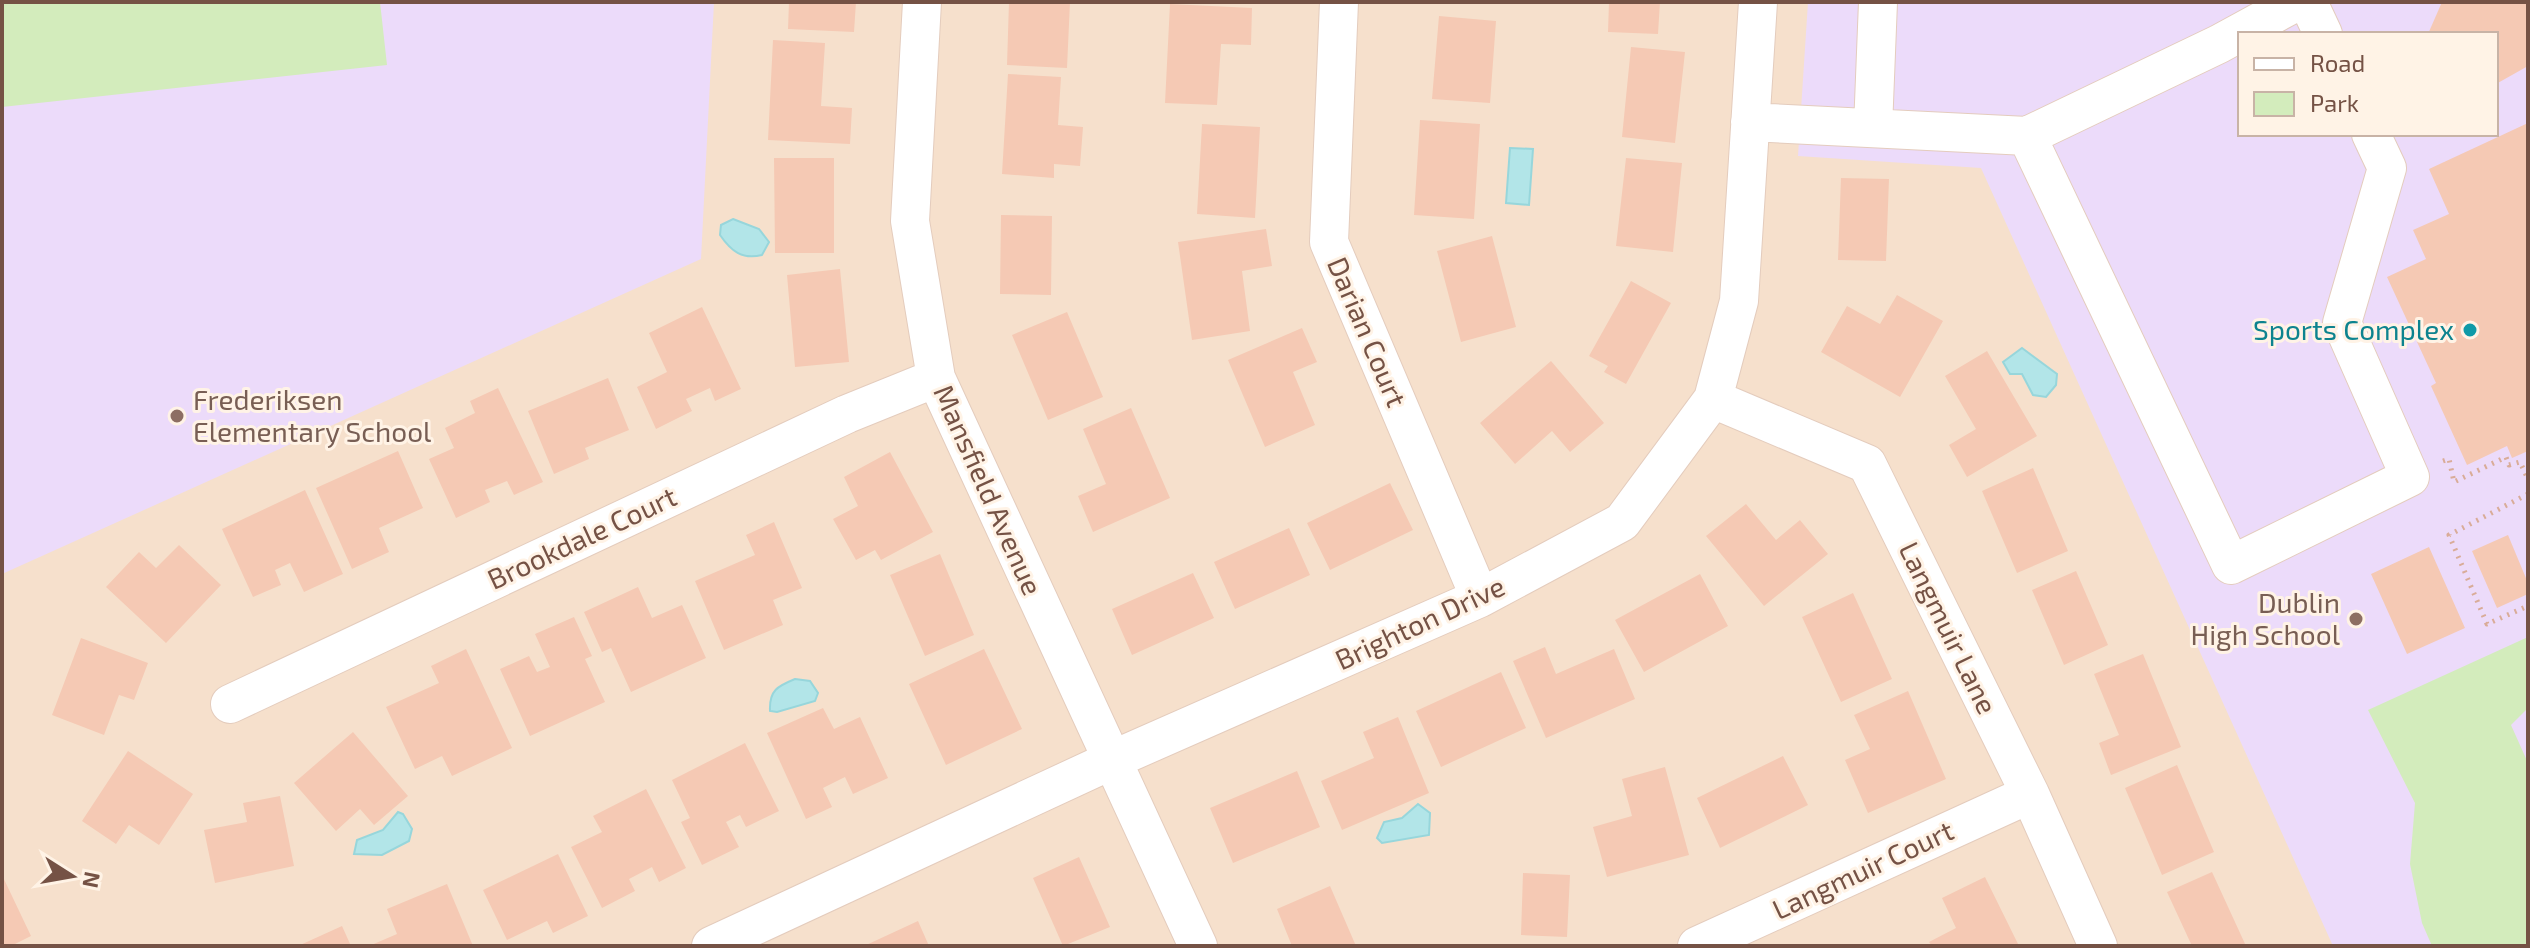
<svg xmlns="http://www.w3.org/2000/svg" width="2530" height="948" font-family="'Exo 2',sans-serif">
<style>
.residential{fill:#f6e0cc;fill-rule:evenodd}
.education{fill:#ecdbfa;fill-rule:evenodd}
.green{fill:#d3ecbc}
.water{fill:#b2e5e8;stroke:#97d6db;stroke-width:2}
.building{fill:#f5c9b4}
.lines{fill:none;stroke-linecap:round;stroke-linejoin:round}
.minor-casing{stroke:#e4ccbd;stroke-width:40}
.path{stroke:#d9ac98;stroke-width:5;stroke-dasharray:2 6;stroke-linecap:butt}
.minor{stroke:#fff;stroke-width:38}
.culture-dot{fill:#0f9aa8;stroke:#fff3e6;stroke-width:3}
.education-dot{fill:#8d6e63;stroke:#fff3e6;stroke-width:3}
.labels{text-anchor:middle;stroke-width:6;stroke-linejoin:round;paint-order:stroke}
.culture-label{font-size:28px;fill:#0d838f;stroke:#fff3e6;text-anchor:end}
.street-label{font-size:28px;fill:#755245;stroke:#fff3e6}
.education-label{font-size:28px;fill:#785e54;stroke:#fff3e6;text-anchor:start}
</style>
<rect width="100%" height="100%" fill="#feefde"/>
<path class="residential" d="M2,2H2528V946H2ZM2240,34H2496V134H2240Z"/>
<path class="education" d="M2,2H714L701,259L2,574Z
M1808,2H2528V946H2333L1981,168L1798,156ZM2240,34H2496V134H2240Z"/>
<path class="green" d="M2,2H380L387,65L2,107Z
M2528,637V708L2511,725L2528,763V946H2432L2422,923L2410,864L2415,803L2368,710Z"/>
<path class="water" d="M1510,148L1533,149L1529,205L1506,203Z
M733,219L759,229L769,242L762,255C742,260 731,251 720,235L721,225Z
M2022,348L2057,374L2056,385L2046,397L2033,395L2022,374H2010L2003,362Z
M795,679L810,681L818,693L815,701L777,712L770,711C769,690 778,686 795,679Z
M1418,804L1430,813L1429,835L1382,843L1377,838L1384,822L1402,818Z
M398,812L403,814L412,829L409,841L382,855L354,854L357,840L383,830Z"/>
<path class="building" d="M789,2H856L854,32L788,29Z
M1009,2H1070L1067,68L1007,65Z
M1609,2H1660L1658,34L1608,32Z
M2442,2H2528V66L2496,84V34H2428Z
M1170,4L1252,8L1251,45L1221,44L1217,105L1165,103Z
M1439,16L1496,21L1490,103L1432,99Z
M773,40L825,43L821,106L852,108L850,144L768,140Z
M1631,47L1685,52L1675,143L1622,137Z
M1008,74L1061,77L1058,125L1083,127L1080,166L1054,164V178L1002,174Z
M1420,120L1480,124L1474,219L1414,215Z
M2528,123V451L2512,458L2507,446L2467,465L2431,386L2436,383L2387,277L2426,259L2413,230L2449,214L2429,169Z
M1202,124L1260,127L1255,218L1197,214Z
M774,158H834V253H775Z
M1626,158L1682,163L1673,252L1616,246Z
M1841,178L1889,179L1886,261L1838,260Z
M1001,215L1052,216L1051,295L1000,294Z
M1266,229L1272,266L1242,271L1250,331L1192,340L1178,242Z
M1492,236L1516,327L1461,342L1437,251Z
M840,269L849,362L795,367L787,275Z
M1631,281L1671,303L1626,384L1604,372L1608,366L1589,356Z
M1897,295L1943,321L1900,397L1821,352L1847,306L1880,324Z
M702,307L741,389L715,401L710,388L686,399L692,411L656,429L637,387L667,372L649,333Z
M1067,312L1103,397L1048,420L1012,335Z
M1302,328L1317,362L1293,372L1315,425L1265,447L1228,360Z
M1987,351L2037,436L1967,477L1949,445L1976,429L1945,376Z
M1551,361L1604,423L1570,452L1552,431L1515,464L1480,423Z
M608,378L629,430L585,448L589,459L554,474L528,411Z
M498,388L543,482L514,495L507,481L485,490L490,502L456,518L429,459L454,448L445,428L475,413L470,401Z
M1131,408L1170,498L1093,532L1078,496L1106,484L1083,429Z
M398,451L423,508L379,528L389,552L352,569L316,488Z
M890,452L933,532L881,560L875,550L856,560L833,519L858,506L844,477Z
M2033,468L2068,551L2017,573L1982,491Z
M1390,483L1413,530L1330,570L1307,523Z
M305,490L343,574L304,592L290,563L275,570L281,585L253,597L222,529Z
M1746,504L1776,540L1800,520L1828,554L1764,606L1706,536Z
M774,522L802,588L773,600L783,625L724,650L695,581L755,555L746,535Z
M1289,528L1310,575L1235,609L1214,562Z
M2508,535L2528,583V594L2497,608L2472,551Z
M179,545L221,585L166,643L106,587L139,552L156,568Z
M2429,547L2465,628L2407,654L2371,574Z
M940,554L974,635L925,656L890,575Z
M2076,571L2108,645L2064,665L2032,590Z
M1193,573L1214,618L1132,655L1112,609Z
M1700,574L1728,626L1644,672L1615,620Z
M638,587L652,618L682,605L706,658L631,692L611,648L602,652L584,612Z
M1853,593L1892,679L1841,702L1802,617Z
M574,617L592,656L585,659L605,702L530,736L500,669L529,656L537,672L550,667L535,634Z
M81,638L148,663L134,700L119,695L104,735L52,715Z
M1545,647L1556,674L1614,649L1635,699L1546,738L1513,661Z
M466,649L512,748L452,776L442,756L415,769L386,707L439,683L431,666Z
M984,649L1022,729L946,765L909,684Z
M2143,654L2181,747L2111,775L2099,743L2119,735L2094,674Z
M1501,672L1526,728L1441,767L1416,711Z
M1908,691L1946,779L1868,813L1845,760L1870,749L1854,715Z
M823,708L834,729L860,717L888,778L853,794L845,777L823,788L832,807L806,819L767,733Z
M1398,717L1429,793L1342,830L1321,781L1374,758L1363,732Z
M353,732L408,796L374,825L360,809L336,831L294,783Z
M745,743L779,811L746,827L740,815L726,822L739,847L702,865L681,822L690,818L672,780Z
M128,751L193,794L159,845L129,825L116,844L82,821Z
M1783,756L1808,805L1720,848L1697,798Z
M2177,765L2214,852L2162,875L2125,788Z
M1665,767L1689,855L1607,877L1593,827L1632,816L1622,779Z
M1297,771L1320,827L1233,863L1210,808Z
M646,789L686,868L659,882L652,867L629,879L635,891L602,908L571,847L602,832L593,816Z
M280,796L294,866L215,883L204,830L247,822L243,803Z
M558,854L588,916L553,933L547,921L507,940L483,890Z
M1079,857L1110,927L1063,946L1033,878Z
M2212,872L2246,946H2192L2167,892Z
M1523,873L1570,875L1567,937L1521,935Z
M2,875L31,936L11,946H2Z
M1985,877L2019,946H1932L1929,942L1956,928L1942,898Z
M447,884L473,946H369L397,934L387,909Z
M1330,886L1356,946H1292L1277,909Z
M918,921L929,946H864Z
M342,926L351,946H298Z"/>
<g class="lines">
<g class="minor-casing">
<path id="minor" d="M922,2L910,221L936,378L1198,946
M1339,2L1329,242L1480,598
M2308,2L2323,34
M1750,122L2027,136L2219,44L2296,2
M1873,128L1878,2
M2027,136L2231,565L2410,477L2342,323L2387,168L2371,134
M1713,399L1867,464L2030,794L2098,946
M230,704L847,414L936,378
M711,946L1112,760L1480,598L1622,522L1713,399L1739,301L1758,2
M1697,946L2030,794"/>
</g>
<path class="path" d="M2443,461L2449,459L2454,482L2506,457L2509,465L2520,462L2528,479
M2528,494L2449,535L2487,624L2528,606"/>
<use href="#minor" class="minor"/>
</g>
<circle class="culture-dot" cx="2470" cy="330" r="8"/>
<g class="education-dot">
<circle cx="177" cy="416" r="8"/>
<circle cx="2356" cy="619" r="8"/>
</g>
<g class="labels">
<g class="culture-label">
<text x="2454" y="340">Sports Complex</text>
</g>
<g class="street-label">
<text transform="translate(1367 332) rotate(67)" y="10">Darian Court</text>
<text transform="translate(988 490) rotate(66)" y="10">Mansfield Avenue</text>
<text transform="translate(582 538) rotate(-25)" y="10">Brookdale Court</text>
<text transform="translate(1420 623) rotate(-25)" y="10">Brighton Drive</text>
<text transform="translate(1948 628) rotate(64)" y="10">Langmuir Lane</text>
<text transform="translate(1863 870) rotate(-25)" y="10">Langmuir Court</text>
</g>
<g class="education-label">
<text x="193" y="410">Frederiksen<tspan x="193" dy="32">Elementary School</tspan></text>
<text x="2340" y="613" text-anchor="end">Dublin<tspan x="2340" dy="32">High School</tspan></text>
</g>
</g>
<rect width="2530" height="948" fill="none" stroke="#755245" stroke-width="8"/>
<rect x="2238" y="32" width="260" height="104" fill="#fff3e6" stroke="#c8b3a6" stroke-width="2"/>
<rect x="2254" y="58" width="40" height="12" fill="#ffffff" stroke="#c8b3a6" stroke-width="2"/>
<text x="2310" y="72" font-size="24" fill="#755245">Road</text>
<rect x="2254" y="92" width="40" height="24" fill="#d3ecbc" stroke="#c8b3a6" stroke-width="2"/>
<text x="2310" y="112" font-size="24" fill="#755245">Park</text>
<g transform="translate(72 876) rotate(101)" stroke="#fff3e6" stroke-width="6" paint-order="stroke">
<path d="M0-6L14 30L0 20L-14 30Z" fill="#755245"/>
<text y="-12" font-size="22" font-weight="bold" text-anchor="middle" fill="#755245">N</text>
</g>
</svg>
